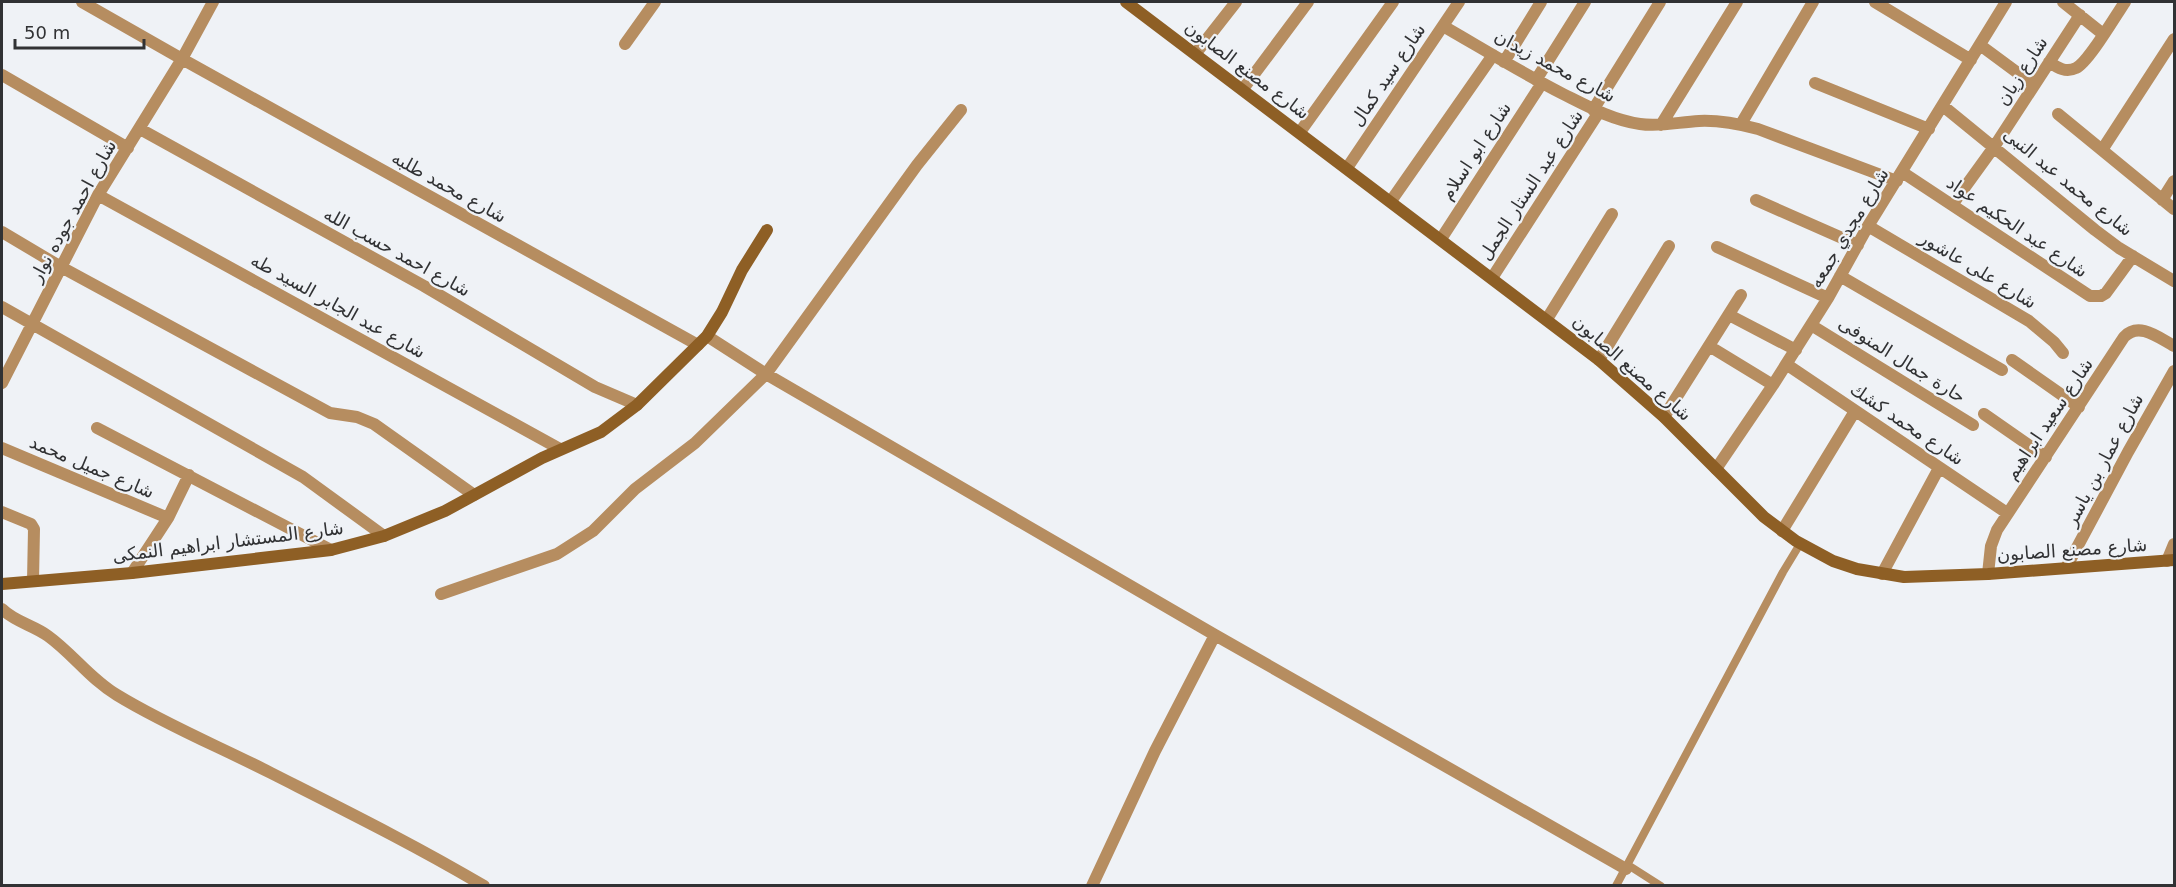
<svg xmlns="http://www.w3.org/2000/svg" width="2176" height="887" font-family="'DejaVu Sans','Noto Naskh Arabic',sans-serif">
<style>
.lines{fill:none;stroke-linecap:round;stroke-linejoin:round}
.lane{stroke:#b68d60;stroke-width:8}
.street{stroke:#b68d60;stroke-width:12}
.secondary{stroke:#8e5f25;stroke-width:12}
.labels{text-anchor:middle;stroke-width:4.5;stroke-linejoin:round;paint-order:stroke}
.street-label{font-size:18px;fill:#313234;stroke:#eff2f6}
</style>
<rect width="100%" height="100%" fill="#eff2f6"/>
<g class="lines">
<path class="lane" d="M1628,865L1661,886
M1616,886L1783,572L1800,544"/>
<path class="street" d="M82,2L182,59L698,345
M1875,2L1971,60
M2063,2L2103,34
M1443,26C1483,49 1522,73 1563,94C1587,106 1612,120 1640,124C1660,127 1679,122 1699,121C1719,120 1739,124 1758,129L1897,181
M625,44L655,2
M1980,45L2034,85
M1196,53L1236,2
M1504,62L1541,2
M2049,62C2058,68 2066,73 2076,68C2088,63 2116,15 2125,2
M2,75L128,148
M1536,80L1585,2
M1815,83L1929,129
M1243,89L1308,2
M1943,106L2095,230L2119,248L2174,281
M1593,110L1660,2
M2058,114L2174,209
M1741,124L1813,2
M1661,125L1737,2
M140,129L424,286L595,387L637,405
M1300,132L1393,2
M2102,150L2174,39
M1347,168L1459,2
M1902,172L2090,296H2101L2106,293L2133,256
M98,195L560,449
M1756,200L1858,245
M2162,200L2174,181
M1391,201L1493,55
M1952,205L1994,147L2080,15
M1868,226L2029,321L2054,342L2063,353
M2,232L61,267L330,413L357,417L374,424L474,495
M1441,239L1542,83
M1717,247L1828,298
M1840,276L2002,370
M1492,278L1599,112
M2,307L303,477L384,536
M1729,315L1796,350
M1547,319L1612,214
M1811,325L1973,425
M707,336L766,374L1215,635L1626,869
M1709,346L1773,385
M1599,360L1669,246
M2012,360L2079,407
M1786,364L2007,513
M2,383L98,195L182,59L213,2
M1984,414L2046,457
M1664,417L1741,295
M97,428L331,550
M2,448L168,518
M1716,469L1773,385L1828,298L1868,226L2006,2
M2,512L31,524L34,529L33,581
M1782,531L1855,411
M2167,561L2174,544
M2066,568L2128,452L2174,371
M132,573L168,518L189,475
M1882,574L1939,468
M1988,574L1991,546L1997,530L2124,337C2139,321 2159,338 2174,346
M441,594L557,554L593,531L635,489L695,443L766,374L917,165L961,110
M2,609C15,622 33,625 48,636C73,654 90,679 117,695C166,725 220,747 271,773C342,809 415,845 484,886
M1092,886L1155,751L1215,635"/>
<path class="secondary" d="M1126,2L1599,360L1664,417L1764,517L1796,541L1833,561L1857,569L1904,577L1988,574L2174,560
M2,584L132,573L331,550L384,536L445,511L542,458L601,432L637,405L707,336L722,312L742,270L767,230"/>
</g>
<g class="labels">
<g class="street-label">
<text transform="translate(1555 66) rotate(28)" y="6">شارع محمد زيدان</text>
<text transform="translate(1247 70) rotate(37)" y="6">شارع مصنع الصابون</text>
<text transform="translate(2022 71) rotate(-57)" y="6">شارع زيان</text>
<text transform="translate(1388 75) rotate(-56)" y="6">شارع سيد كمال</text>
<text transform="translate(1476 151) rotate(-57)" y="6">شارع ابو اسلام</text>
<text transform="translate(2068 182) rotate(39)" y="6">شارع محمد عبد النبى</text>
<text transform="translate(1531 185) rotate(-57)" y="6">شارع عبد الستار الجمل</text>
<text transform="translate(449 187) rotate(29)" y="6">شارع محمد طلبه</text>
<text transform="translate(73 211) rotate(-61)" y="6">شارع احمد جوده نوار</text>
<text transform="translate(2017 227) rotate(34)" y="6">شارع عبد الحكيم عواد</text>
<text transform="translate(1849 228) rotate(-59)" y="6">شارع مجدي جمعه</text>
<text transform="translate(397 252) rotate(29)" y="6">شارع احمد حسب الله</text>
<text transform="translate(1978 270) rotate(31)" y="6">شارع على عاشور</text>
<text transform="translate(338 306) rotate(29)" y="6">شارع عبد الجابر السيد طه</text>
<text transform="translate(1902 360) rotate(32)" y="6">حارة جمال المنوفى</text>
<text transform="translate(1632 368) rotate(41)" y="6">شارع مصنع الصابون</text>
<text transform="translate(2049 419) rotate(-56)" y="6">شارع سعيد ابراهيم</text>
<text transform="translate(1907 424) rotate(34)" y="6">شارع محمد كشك</text>
<text transform="translate(2104 460) rotate(-62)" y="6">شارع عمار بن ياسر</text>
<text transform="translate(92 467) rotate(23)" y="6">شارع جميل محمد</text>
<text transform="translate(228 542) rotate(-7)" y="6">شارع المستشار ابراهيم النمكى</text>
<text transform="translate(2072 550) rotate(-4)" y="6">شارع مصنع الصابون</text>
</g>
</g>
<rect width="2176" height="887" fill="none" stroke="#313234" stroke-width="6"/>
<path d="M15 39v9h129v-9" fill="none" stroke="#313234" stroke-width="3"/>
<text x="24" y="39" font-size="18" fill="#313234" stroke="#eff2f6" stroke-width="4.5" paint-order="stroke">50 m</text>
</svg>
